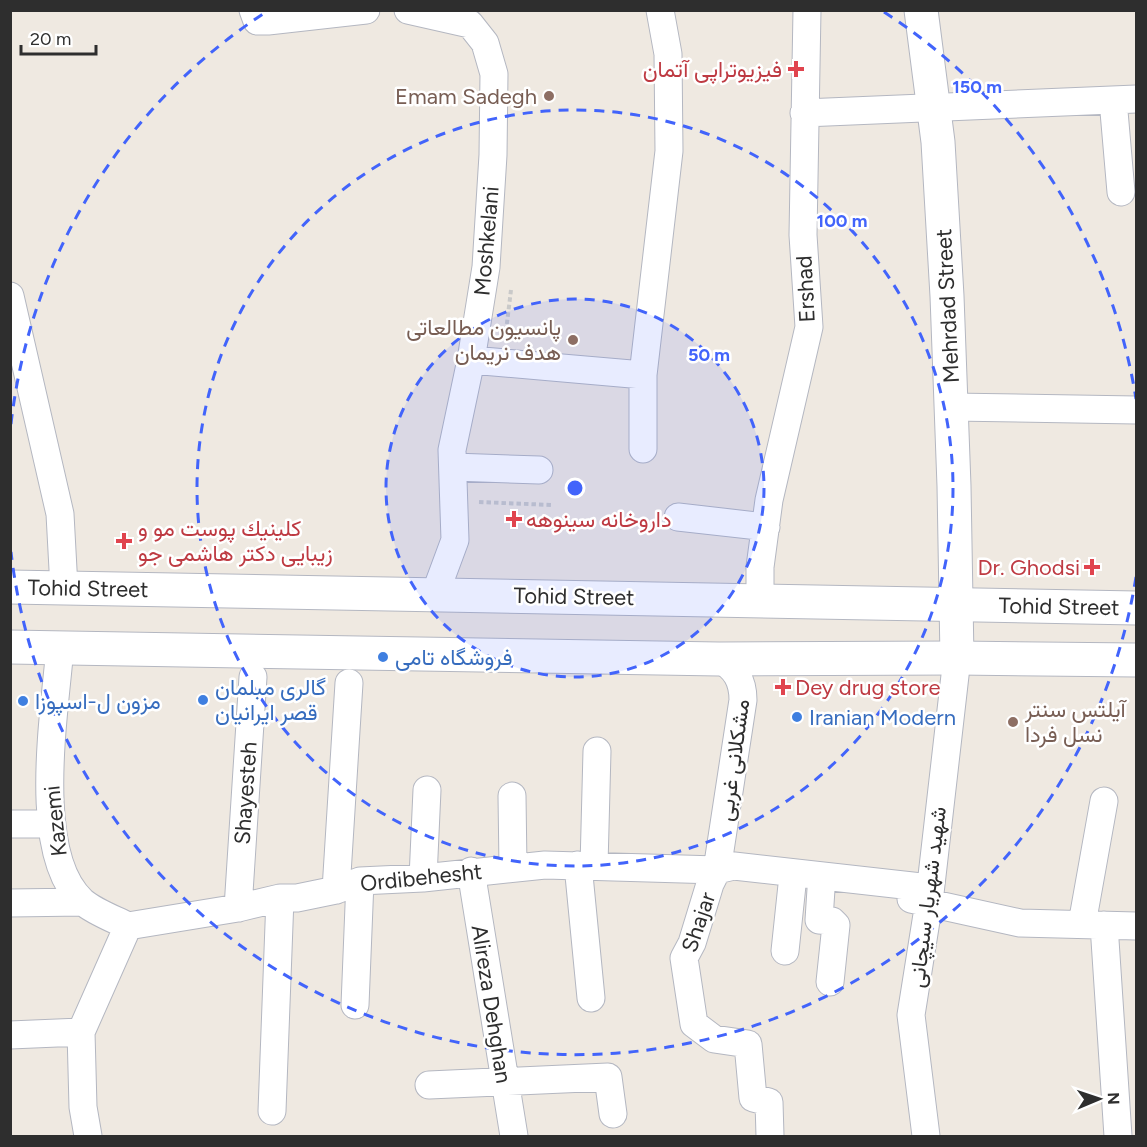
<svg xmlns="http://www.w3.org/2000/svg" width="1147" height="1147" font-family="Figtree,Vazirmatn,sans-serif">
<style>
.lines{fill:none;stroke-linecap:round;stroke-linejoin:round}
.minor-casing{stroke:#b4b7c1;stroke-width:29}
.tertiary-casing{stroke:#b4b7c1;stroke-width:35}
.secondary-casing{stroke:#b4b7c1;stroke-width:35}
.path{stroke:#c9c9c9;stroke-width:4;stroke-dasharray:4.5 3;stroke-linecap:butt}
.minor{stroke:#fff;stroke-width:27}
.tertiary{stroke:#fff;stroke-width:33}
.secondary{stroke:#fff;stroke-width:33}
.ring{fill:none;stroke:#4264fb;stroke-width:3;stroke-dasharray:10 8}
.health-dot{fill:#e0444e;stroke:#fff;stroke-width:2}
.education-dot{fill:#8d6e63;stroke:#fff;stroke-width:2}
.shop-dot{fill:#3f7fe0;stroke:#fff;stroke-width:2}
.labels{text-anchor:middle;stroke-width:5;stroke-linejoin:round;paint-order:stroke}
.health-label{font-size:22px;fill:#be3a42;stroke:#fff;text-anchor:start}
.education-label{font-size:22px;fill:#785e54;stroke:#fff;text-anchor:end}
.street-label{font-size:22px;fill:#2e2e2e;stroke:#fff}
.shop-label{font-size:22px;fill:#366cbe;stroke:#fff;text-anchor:start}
.centre{fill:#4264fb;stroke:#fff;stroke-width:3}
.ring-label{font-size:18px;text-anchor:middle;font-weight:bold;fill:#4264fb;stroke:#fff;stroke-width:5;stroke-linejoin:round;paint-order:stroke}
</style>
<rect width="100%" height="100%" fill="#efe9e1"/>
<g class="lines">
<g class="minor-casing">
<path id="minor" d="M253,10L257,21H268L366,10
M408,10L470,24L485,43L494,74L493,155L486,267L471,360L452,450L455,540L435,594
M1113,100L1121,192
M804,113L1136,99
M10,296L60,514L64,588
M471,360L643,375
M951,407L1136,410
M643,449V375L669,151L668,54L660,10
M453,467L539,470
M678,517L766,527
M760,599V567L769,500L809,327L803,235L807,10
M60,647C55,712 30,855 83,902C95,912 114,919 128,926
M719,659C736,668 743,681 743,700L717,870L710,884L692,943L684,958L694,1024L714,1039L748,1044L753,1098L769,1102L770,1136
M512,796L513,867
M10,824H52
M578,865L591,998
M594,866L597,751
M471,871L514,1136
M423,878L427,790
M821,889L819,920L832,921L836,925L830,982
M336,890L349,683
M911,899L1020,923L1136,926
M10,903L83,902
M238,908L253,677
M1082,924L1104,801
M1104,925L1118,1136
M128,926L238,908L280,898H297L336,890L360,881L423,878L545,865L717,870L734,866L930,888
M785,951L792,885
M355,1005L360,881
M10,1035L81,1032
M429,1085L608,1077L613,1114
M272,1111L280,898
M88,1136L83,1107L81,1032L128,926
M926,1136L911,1015L929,902L957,658"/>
</g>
<g class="tertiary-casing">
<path id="tertiary" d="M921,10L938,142L947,296L954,486L957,658"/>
</g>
<g class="secondary-casing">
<path id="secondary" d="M10,587L1136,608
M10,647L719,659L957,658L1136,660"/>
</g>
<path class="path" d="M505,339L511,290
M479,502L551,505"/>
<use href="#minor" class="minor"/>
<use href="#tertiary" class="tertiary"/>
<use href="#secondary" class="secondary"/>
</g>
<circle cx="575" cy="488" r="189" fill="#4264fb" fill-opacity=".12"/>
<g class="ring">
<circle cx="575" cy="488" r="189"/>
<circle cx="575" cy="488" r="378"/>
<path d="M1136 577A568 568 0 0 1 11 552M11 424A568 568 0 0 1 266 12M884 12A568 568 0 0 1 1136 399"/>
</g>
<g class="health-dot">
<path d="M793 60h6v6h6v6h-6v6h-6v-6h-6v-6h6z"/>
<path d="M511 510h6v6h6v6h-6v6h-6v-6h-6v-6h6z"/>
<path d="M121 532h6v6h6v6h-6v6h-6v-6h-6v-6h6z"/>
<path d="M1089 558h6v6h6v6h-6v6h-6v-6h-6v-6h6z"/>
<path d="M780 678h6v6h6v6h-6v6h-6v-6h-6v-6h6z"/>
</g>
<g class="education-dot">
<circle cx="549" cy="96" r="6"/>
<circle cx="573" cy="340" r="6"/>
<circle cx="1013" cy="722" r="6"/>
</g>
<g class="shop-dot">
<circle cx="383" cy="657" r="6"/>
<circle cx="203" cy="700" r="6"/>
<circle cx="23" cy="701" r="6"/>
<circle cx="797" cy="717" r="6"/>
</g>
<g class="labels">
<g class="health-label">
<text x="782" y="77" text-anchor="end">فیزیوتراپی آتمان</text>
<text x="526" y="527">داروخانه سینوهه</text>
<text x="138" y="536">كلينيك پوست مو و<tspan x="138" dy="25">زيبايى دکتر هاشمی جو</tspan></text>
<text x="1080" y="575" text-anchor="end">Dr. Ghodsi</text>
<text x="795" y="695">Dey drug store</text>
</g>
<g class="education-label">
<text x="537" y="104">Emam Sadegh</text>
<text x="561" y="335">پانسیون مطالعاتی<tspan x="561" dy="25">هدف نریمان</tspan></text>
<text x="1025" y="717" text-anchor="start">آیلتس سنتر<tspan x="1025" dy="25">نسل فردا</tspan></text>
</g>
<g class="street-label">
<text transform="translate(486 241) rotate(-85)" y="8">Moshkelani</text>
<text transform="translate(805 289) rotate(-93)" y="8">Ershad</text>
<text transform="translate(947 306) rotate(-93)" y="8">Mehrdad Street</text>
<text transform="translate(88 588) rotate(1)" y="8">Tohid Street</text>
<text transform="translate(574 596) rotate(1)" y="8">Tohid Street</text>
<text transform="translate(1059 606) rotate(1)" y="8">Tohid Street</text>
<text transform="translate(733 760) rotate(-82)" y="8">مشکلانی غربی</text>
<text transform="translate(245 793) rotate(-86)" y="8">Shayesteh</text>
<text transform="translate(55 821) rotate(-96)" y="8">Kazemi</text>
<text transform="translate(421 877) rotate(-6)" y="8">Ordibehesht</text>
<text transform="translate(927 897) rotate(-83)" y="8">شهید شهریار سیچانی</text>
<text transform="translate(698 922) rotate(-71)" y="8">Shajar</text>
<text transform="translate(492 1004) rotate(81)" y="8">Alireza Dehghan</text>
</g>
<g class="shop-label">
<text x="395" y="665">فروشگاه تامی</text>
<text x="215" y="695">گالری مبلمان<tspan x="215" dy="25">قصر ایرانیان</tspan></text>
<text x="35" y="709">مزون ل-اسپوزا</text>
<text x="809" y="725">Iranian Modern</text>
</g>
</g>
<circle cx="575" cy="488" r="9" class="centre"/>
<g class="ring-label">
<text x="977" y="93">150 m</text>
<text x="842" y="227">100 m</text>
<text x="709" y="361">50 m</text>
</g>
<rect width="1147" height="1147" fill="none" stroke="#2e2e2e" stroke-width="24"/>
<g transform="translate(1099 1099) rotate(88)" stroke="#ffffff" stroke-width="4.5" paint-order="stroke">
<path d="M0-4.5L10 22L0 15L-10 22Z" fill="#2e2e2e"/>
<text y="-9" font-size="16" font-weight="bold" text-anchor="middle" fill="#2e2e2e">N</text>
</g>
<path d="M21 45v9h75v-9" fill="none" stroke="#2e2e2e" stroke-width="3"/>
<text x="30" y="45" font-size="18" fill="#2e2e2e" stroke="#ffffff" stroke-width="4.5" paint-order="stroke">20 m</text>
</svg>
